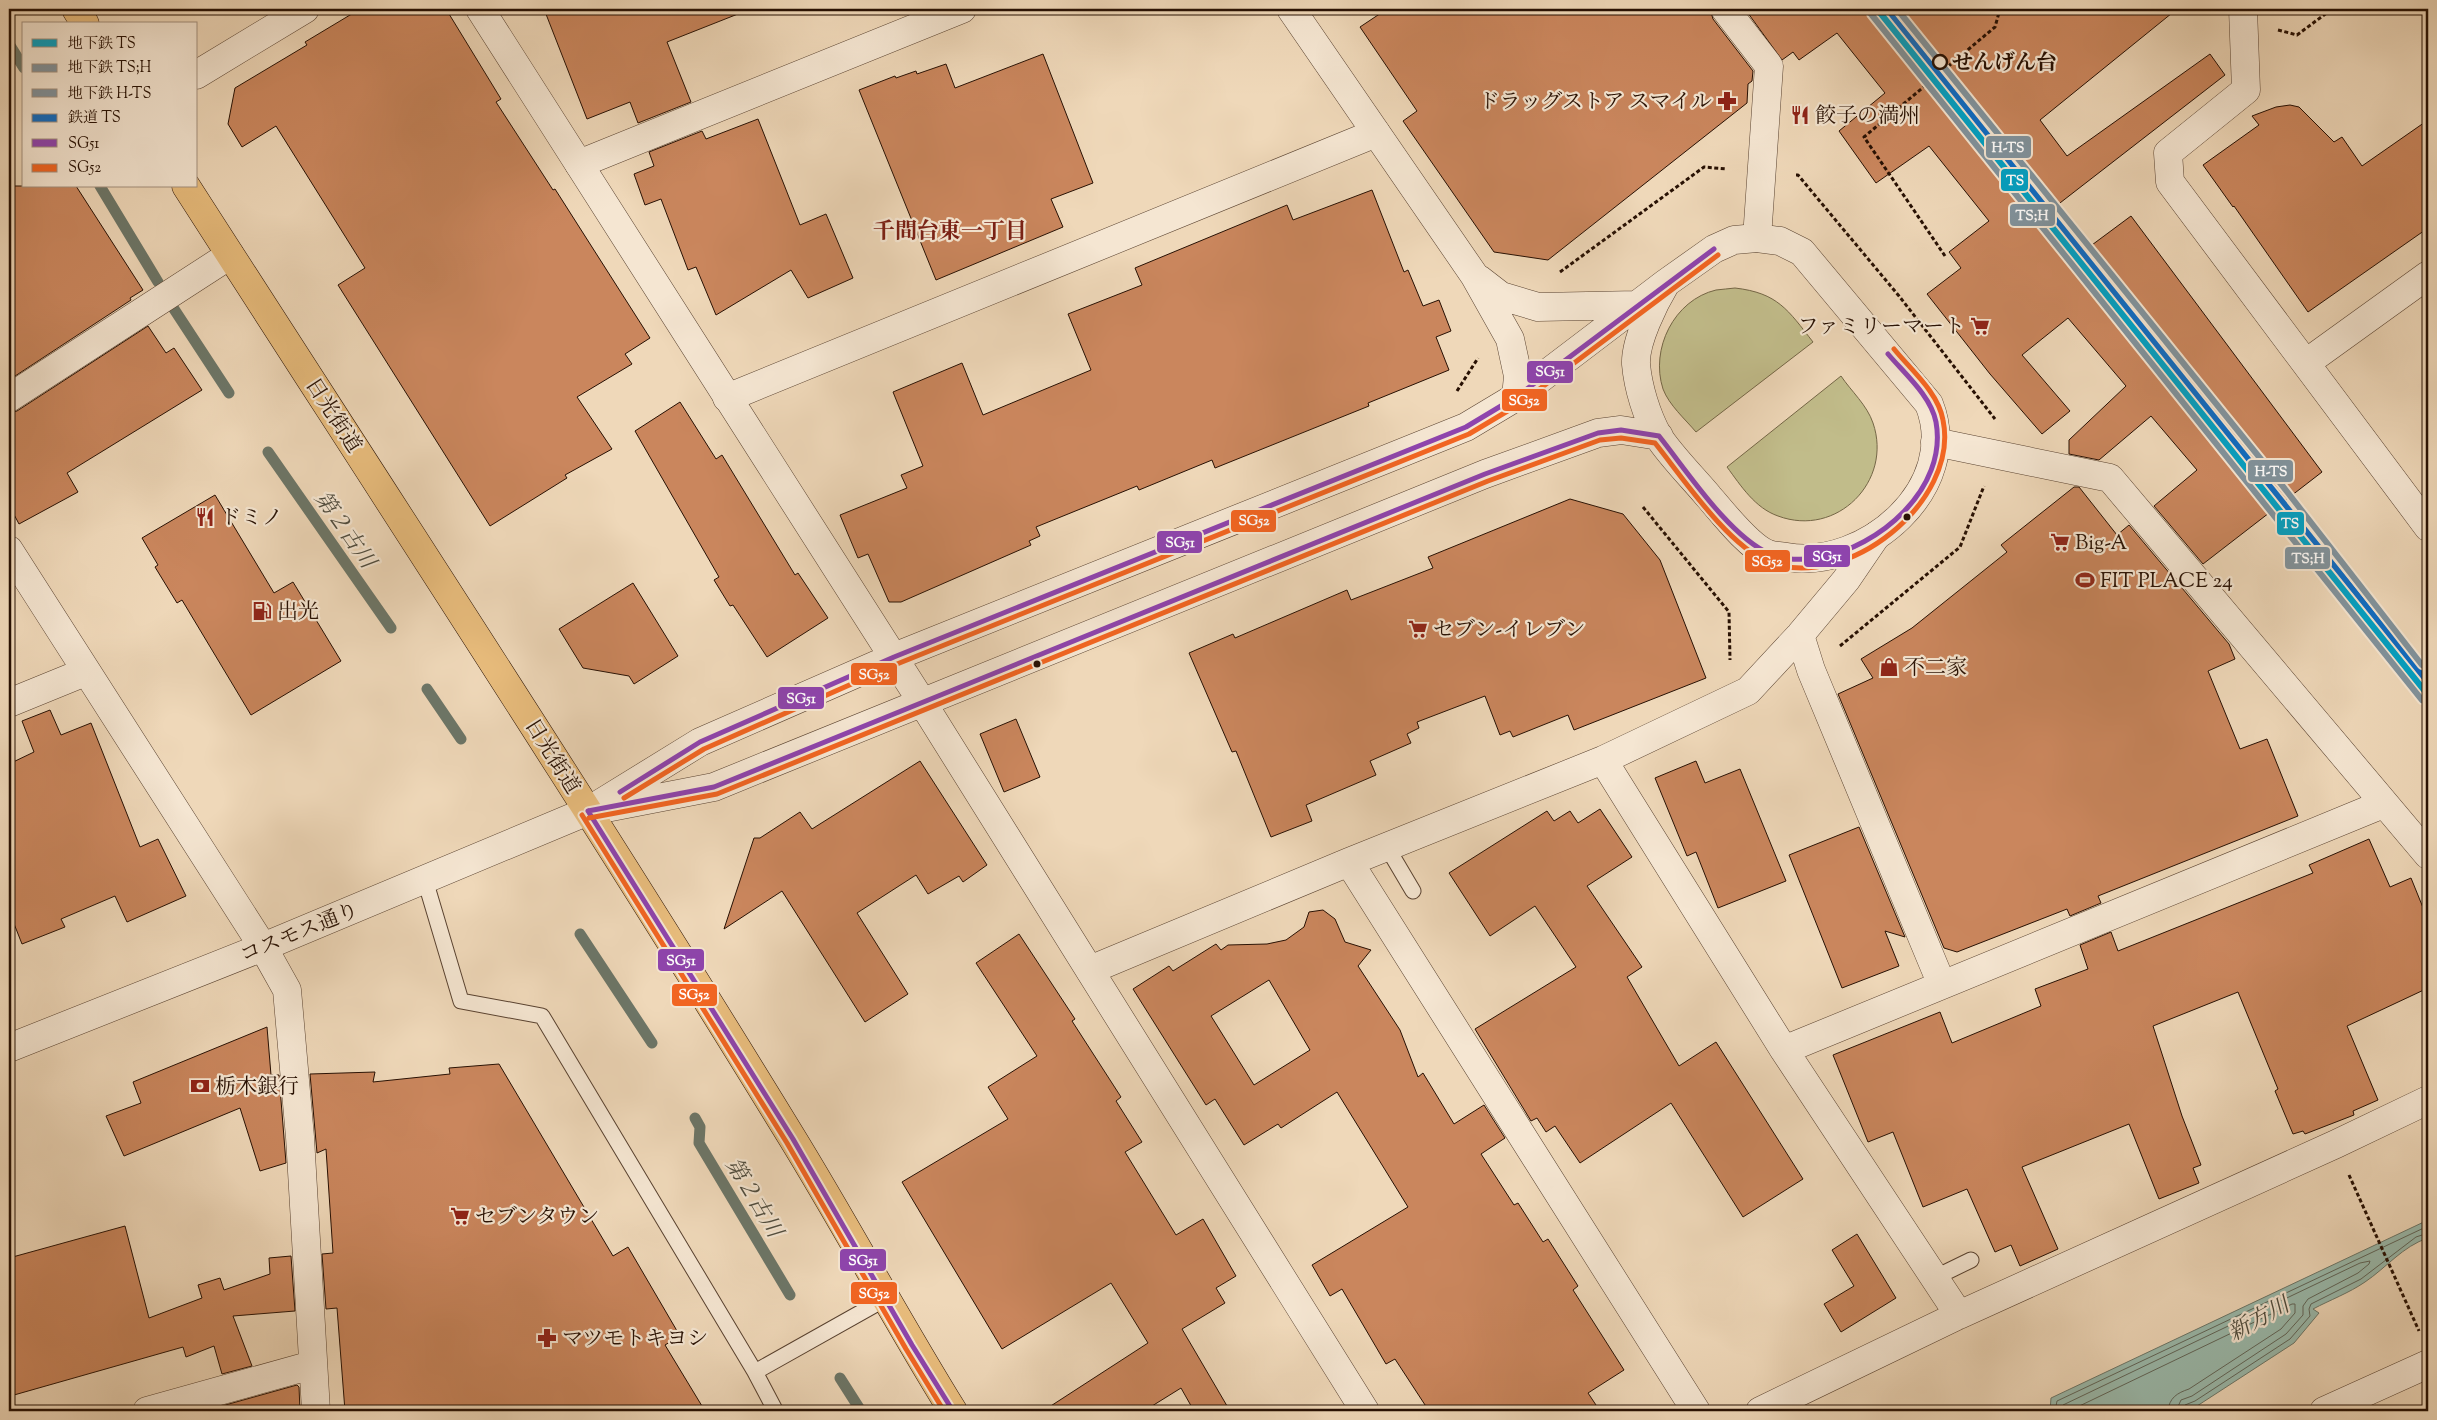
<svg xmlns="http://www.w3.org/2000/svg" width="2437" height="1420" font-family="'Sorts Mill Goudy','Noto Serif JP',serif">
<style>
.green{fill:#c1bc8a;stroke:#746646}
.water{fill:#9abaac;stroke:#6c7668}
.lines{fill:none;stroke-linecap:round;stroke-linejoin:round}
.shore{stroke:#606558;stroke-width:1}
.stream{stroke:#6c7668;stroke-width:11}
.building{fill:#ca865d;stroke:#271003;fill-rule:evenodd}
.service-casing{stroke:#594230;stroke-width:17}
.minor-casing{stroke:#594230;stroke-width:29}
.tertiary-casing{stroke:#594230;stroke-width:29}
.trunk-casing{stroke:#271003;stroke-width:29}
.path{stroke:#271003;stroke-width:3;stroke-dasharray:4 2.5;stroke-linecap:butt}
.service{stroke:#f5e6d2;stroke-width:15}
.minor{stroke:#f5e6d2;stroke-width:28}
.tertiary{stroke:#f5e6d2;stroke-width:28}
.trunk{stroke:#e8bc7c;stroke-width:28}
.bus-1-casing{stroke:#f5e6d2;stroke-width:9}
.bus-2-casing{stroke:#f5e6d2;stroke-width:9}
.bus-1{stroke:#8e44ad;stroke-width:5}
.bus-2{stroke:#f26522;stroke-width:5}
.rail-1-casing{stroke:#f5e6d2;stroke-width:10}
.rail-1{stroke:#0f6cc3;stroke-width:6}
.metro-1-casing{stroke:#f5e6d2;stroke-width:10}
.metro-2-casing{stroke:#f5e6d2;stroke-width:10}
.metro-3-casing{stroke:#f5e6d2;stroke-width:10}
.metro-1{stroke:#02a1c4;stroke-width:6}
.metro-2{stroke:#81939d;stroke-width:6}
.metro-3{stroke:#81939d;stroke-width:6}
.stop-dot{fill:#f5e6d2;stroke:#271003;stroke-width:2.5}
.bus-dot{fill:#271003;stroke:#f5e6d2;stroke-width:2}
.labels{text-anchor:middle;stroke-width:4.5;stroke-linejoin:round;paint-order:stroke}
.stop-label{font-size:21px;font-weight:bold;fill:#271003;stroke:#f5e6d2;text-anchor:start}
.poi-label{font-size:21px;fill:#271003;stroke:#f5e6d2;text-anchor:start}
.street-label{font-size:21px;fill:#271003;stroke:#f5e6d2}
.neighbourhood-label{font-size:22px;font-weight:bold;fill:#7a1f14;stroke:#f5e6d2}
.water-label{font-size:22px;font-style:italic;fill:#4f4c3e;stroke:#f5e6d2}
.line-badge{stroke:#f5e6d2;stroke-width:2}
.badge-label{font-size:14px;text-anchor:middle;font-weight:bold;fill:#fff}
</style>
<rect width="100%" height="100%" fill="#efd8b9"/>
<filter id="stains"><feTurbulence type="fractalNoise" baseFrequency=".004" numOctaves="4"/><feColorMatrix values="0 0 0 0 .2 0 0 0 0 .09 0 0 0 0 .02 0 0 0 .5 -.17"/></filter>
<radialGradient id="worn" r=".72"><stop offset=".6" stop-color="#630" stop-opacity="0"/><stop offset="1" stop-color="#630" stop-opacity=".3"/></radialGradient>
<path class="green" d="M1735,288C1778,293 1788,310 1813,342L1696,432C1685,419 1669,405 1663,389C1650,349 1674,300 1716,290C1722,289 1729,289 1735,288Z
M1841,376C1851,391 1867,405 1873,423C1893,481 1837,538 1778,516C1755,508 1741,486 1727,467Z"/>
<path class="water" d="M2428,1220V1238C2403,1246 2386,1268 2365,1282C2349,1293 2330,1300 2313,1309L2319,1313L2294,1343L2197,1406L2180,1411H2050L2051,1398Z"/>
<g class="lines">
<path class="shore" d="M2055,1411L2057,1401L2428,1226
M2061,1411L2063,1405L2360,1263L2370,1261L2369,1264L2358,1273L2308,1299L2303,1306V1315L2286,1334L2192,1396L2181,1400L2176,1411
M2069,1411L2292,1304H2295V1313L2281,1329L2189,1389C2177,1393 2169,1398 2168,1411
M2182,1411L2185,1405L2195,1401L2290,1339L2310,1316L2309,1309L2311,1304L2361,1279L2416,1237L2428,1233"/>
<path class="stream" d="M9,44L24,68
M100,186L158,282
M174,309L229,393
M268,452L391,628
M427,689L461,739
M580,934L652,1043
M695,1118L700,1127L699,1143L790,1295
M840,1378L861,1411"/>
</g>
<path class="building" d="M360,9H446L501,99L496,102L553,190L555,189L650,338L625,354L632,364L577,397L612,449L565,475L567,478L490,526L338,285L365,268L276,126L242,147L228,124L235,88L307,45L305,42Z
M544,9H747L748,10L667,42L691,102L638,123L630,102L587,119Z
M1387,9H1710L1713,19L1753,71L1752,81L1748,84L1747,103L1548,260L1494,252L1403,121L1417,111L1360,27Z
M1745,9H2177L2040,120L2067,156L2210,54L2225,75L2038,220L2069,262L2131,216L2322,472L2203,564L2154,506L2197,470L2151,416L2099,460L2069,454V440L2126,386L2068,318L2022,355L2070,411L2042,434L1990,374L1927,294L1961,268L1949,252L1989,221L1929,146L1876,183L1839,131L1885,93L1837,33L1799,60L1793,52L1782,60Z
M1043,54L1093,183L1051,199L1063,227L936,280L859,90L895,76L896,78L916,71L917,74L946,64L955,88Z
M2290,105L2299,107L2334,142L2342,137L2362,166L2428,120V228L2308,312L2234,206L2233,207L2203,165L2259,125L2252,116L2276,107Z
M758,119L800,225L826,214L853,278L808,298L791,270L716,315L696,267L688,270L661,199L645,205L634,174L654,166L649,152L702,131L706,139Z
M9,186H76L143,290L130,298L131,300L9,380Z
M1372,190L1404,272L1408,270L1423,306L1439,300L1451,331L1436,337L1449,370L1368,403L1369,406L1215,468L1212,460L1139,490L1137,486L1036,527L1040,536L1029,541L1031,545L901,602H889L868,554L858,558L840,515L907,488L901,475L923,466L893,392L962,363L983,415L1091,370L1068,314L1142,285L1135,268L1287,205L1293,220Z
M148,326L166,353L174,348L202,390L67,473L78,492L19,524L9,505V413L17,411Z
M680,402L716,459L722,455L795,575L798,573L828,618L767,657L733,605L730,606L714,580L719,577L635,431Z
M2074,487H2079L2117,535L2129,525L2229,644L2235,659L2208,671L2240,749L2267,739L2298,816L2098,896L2101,903L2070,916L2067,909L1957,952L1944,948L1838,694L1873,678L1861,659L1912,628L2007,552L2001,545Z
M215,495L274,593L293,582L341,661L251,715L182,600L177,603L155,567L158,565L142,538Z
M1570,499L1623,514L1660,560L1706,678L1574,730L1568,715L1513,737L1510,731L1500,735L1485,696L1417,722L1419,728L1407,734L1411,743L1370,761L1376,775L1306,805L1312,821L1271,837L1236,751L1232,752L1189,653L1233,634L1235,638L1347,590L1351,600L1433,568L1428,557Z
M633,583L678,656L634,684L629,676L583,668L559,629Z
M50,710L61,735L91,723L140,847L158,839L186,896L127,922L115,896L61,919L65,927L22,944L9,911V764L34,752L22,721Z
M1016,719L1040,777L1004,792L980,734Z
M920,761L987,865L963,882L959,876L928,894L916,875L857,913L908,994L865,1022L782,891L724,929L754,838H760L800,812L812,829Z
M1696,761L1705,783L1740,769L1786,881L1718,908L1696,852L1687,856L1655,778Z
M1600,809L1632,857L1587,886L1642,967L1627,977L1679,1066L1716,1042L1803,1179L1743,1217L1671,1103L1580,1163L1555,1126L1546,1132L1537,1118L1531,1121L1475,1029L1576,967L1535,906L1490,936L1449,873L1547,811L1554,821L1570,811L1578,823Z
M1859,827L1905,937L1885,931L1899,966L1842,988L1789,855Z
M2369,839L2390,887L2411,878L2428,920V988L2347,1026L2378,1100L2353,1111L2354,1115L2305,1134L2303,1131L2293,1134L2275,1091L2278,1089L2238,992L2153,1026L2182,1116L2201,1165L2193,1168L2199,1183L2159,1199L2129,1124L2022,1167L2058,1249L2020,1266L2011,1245L1995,1252L1967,1189L1923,1207L1893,1132L1868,1142L1833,1055L1940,1012L1952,1043L2041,1006L2035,989L2088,969L2080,945L2111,932L2118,951L2313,873L2309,865Z
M1323,910L1335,919L1345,942L1371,950L1358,966L1400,1030L1418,1077L1423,1073L1454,1124L1484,1105L1505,1138L1481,1154L1514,1205L1518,1203L1543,1242L1548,1239L1578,1286L1573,1290L1624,1370L1588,1393L1600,1411H1429L1395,1359L1386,1364L1342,1289L1330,1296L1312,1265L1408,1207L1337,1092L1281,1128L1278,1124L1244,1145L1215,1099L1206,1105L1133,989L1169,966L1173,971L1216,944L1221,950L1228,945L1267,944L1286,940L1304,927L1309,912ZM1269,980L1310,1050L1254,1085L1211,1016Z
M1019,934L1075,1019L1072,1021L1121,1097L1116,1101L1142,1142L1125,1152L1176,1235L1203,1219L1236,1276L1216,1288L1225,1303L1182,1329L1230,1411H1194L1181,1388L1144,1411H1043L1148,1343L1111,1283L1002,1349L902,1182L1008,1119L988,1087L1037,1056L976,963Z
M267,1027L271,1075H279L286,1163L260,1171L240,1108L124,1156L106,1116L141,1103L133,1082Z
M499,1064L613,1256L628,1247L680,1336L665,1345L705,1411H345L337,1308L326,1309L322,1254L333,1253L326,1149L317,1153L310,1074L375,1072L373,1082L450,1074L449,1068Z
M125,1226L149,1318L202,1298L198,1285L220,1278L224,1290L270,1274L269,1258L291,1256L295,1311L233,1316L252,1366L222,1374L214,1346L186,1357L183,1347L14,1395L9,1379V1258Z
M1857,1234L1896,1298L1841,1332L1824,1304L1854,1286L1832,1250Z
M297,1385L299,1387L300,1411H204Z"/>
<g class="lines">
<g class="service-casing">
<path id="service" d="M1387,847L1413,891
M425,880L461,1001L542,1016L755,1372
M1934,1278L1971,1260
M774,1408L755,1372L885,1299"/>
</g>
<g class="minor-casing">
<path id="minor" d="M1725,9L1769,66L1757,238
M2243,9L2246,90L2168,153L2170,182L2428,527
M579,164L962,9
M2306,363L2428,275
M9,398L230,255
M727,398L1376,133
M1935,442L2110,478L2428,855
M9,550L263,947L287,990L300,1137L316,1411
M1800,635L1811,670L1942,985
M9,703L85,672
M1603,760L1784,1050L1959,1315
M1349,862L1696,1411
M1090,970L1349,862L1603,760L1748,691L1800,635L1846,580L1876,536
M1784,1050L2383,804
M147,1411L312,1365
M1760,1411L1959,1315L2336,1144L2428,1100
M2324,1411L2428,1364"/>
</g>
<g class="tertiary-casing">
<path id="tertiary" d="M480,9L922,702L1365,1411
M1291,9L1474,275L1510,339L1518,376L1516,397
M196,75L305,9
M1479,279L1501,296L1538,307L1637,305
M606,808L714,787L1485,474L1598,433L1621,430L1659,436
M9,1048L263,947L588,811L700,742L894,657L1466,427L1516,397L1666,283L1714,249L1734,240L1757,238L1780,241L1802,252L1929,404C1962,487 1866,570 1787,557C1781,556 1774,556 1768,554C1749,547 1723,513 1709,497C1694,479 1670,455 1658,436C1647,416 1638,388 1636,364C1635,341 1654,303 1666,283"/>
</g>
<g class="trunk-casing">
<path id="trunk" d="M76,9L85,24
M186,186C389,502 595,816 791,1136C847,1227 897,1321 953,1411"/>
</g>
<path class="path" d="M2278,30L2297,35L2332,9
M1796,175H1798L1899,296L1995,419
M1945,256L1864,137L1995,27L2000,9
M1560,272L1704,167L1727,169
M1457,391L1478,358
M1643,507L1729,612L1730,660
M1840,646L1960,547L1984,486
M2349,1175L2419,1331"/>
<use href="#service" class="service"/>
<use href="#minor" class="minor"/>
<use href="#tertiary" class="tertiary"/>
<use href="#trunk" class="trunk"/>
<g class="bus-1-casing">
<path id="bus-1" d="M620,792L700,742L894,657L1466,427L1516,397L1714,249
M588,811L714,787L1485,474L1598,433L1621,430L1659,436C1687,471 1729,536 1770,554C1785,561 1803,560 1819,558C1879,547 1948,489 1936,422C1931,396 1904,373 1888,354
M588,811L793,1139L912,1345L953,1411"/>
</g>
<g class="bus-2-casing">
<path id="bus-2" d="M624,798L704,749L897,664L1469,434L1521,403L1718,255
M582,815L787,1143L906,1349L944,1411
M589,818L717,794L1488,481L1600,440L1621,438L1655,443C1683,478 1728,546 1769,562C1846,592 1960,502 1943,420C1938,392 1911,370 1894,349"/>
</g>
<use href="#bus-1" class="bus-1"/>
<use href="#bus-2" class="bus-2"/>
<g class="rail-1-casing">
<path id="rail-1" d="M1886,9L2428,683"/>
</g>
<use href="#rail-1" class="rail-1"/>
<g class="metro-1-casing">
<path id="metro-1" d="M1877,9L2428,695"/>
</g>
<g class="metro-2-casing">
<path id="metro-2" d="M1871,14L2422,700"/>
</g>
<g class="metro-3-casing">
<path id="metro-3" d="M1901,14L2281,484L2422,665"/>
</g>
<use href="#metro-1" class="metro-1"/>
<use href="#metro-2" class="metro-2"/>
<use href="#metro-3" class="metro-3"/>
</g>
<defs>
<g id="pharmacy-bare" transform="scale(1.5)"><path d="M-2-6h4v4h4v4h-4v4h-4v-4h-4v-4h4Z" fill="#8f2418" stroke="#f5e6d2" stroke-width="2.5" paint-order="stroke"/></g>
<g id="restaurant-bare" transform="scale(1.5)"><path d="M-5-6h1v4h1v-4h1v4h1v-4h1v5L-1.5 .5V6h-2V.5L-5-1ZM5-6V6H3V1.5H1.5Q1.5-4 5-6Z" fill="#8f2418" stroke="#f5e6d2" stroke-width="2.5" paint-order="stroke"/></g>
<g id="supermarket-bare" transform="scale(1.5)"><path d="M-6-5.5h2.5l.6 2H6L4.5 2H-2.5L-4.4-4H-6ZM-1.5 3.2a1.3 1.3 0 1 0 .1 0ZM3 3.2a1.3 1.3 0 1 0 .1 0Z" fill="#8f2418" stroke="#f5e6d2" stroke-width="2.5" paint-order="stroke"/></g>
<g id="stadium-bare" transform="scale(1.5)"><path d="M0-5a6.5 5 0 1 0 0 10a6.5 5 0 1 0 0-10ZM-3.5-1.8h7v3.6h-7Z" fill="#8f2418" stroke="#f5e6d2" stroke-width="2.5" paint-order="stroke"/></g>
<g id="fuel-bare" transform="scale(1.5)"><path d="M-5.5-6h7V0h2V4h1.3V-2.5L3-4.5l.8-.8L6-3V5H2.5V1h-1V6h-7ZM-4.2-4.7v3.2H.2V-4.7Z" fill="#8f2418" stroke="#f5e6d2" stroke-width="2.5" paint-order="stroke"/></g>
<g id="shop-bare" transform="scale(1.5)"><path d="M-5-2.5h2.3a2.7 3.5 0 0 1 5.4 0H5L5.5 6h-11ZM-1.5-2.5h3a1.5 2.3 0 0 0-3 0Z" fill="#8f2418" stroke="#f5e6d2" stroke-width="2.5" paint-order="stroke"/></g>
<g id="bank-bare" transform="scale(1.5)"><path d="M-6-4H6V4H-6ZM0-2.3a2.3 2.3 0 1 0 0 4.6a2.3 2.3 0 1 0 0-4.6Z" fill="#8f2418" stroke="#f5e6d2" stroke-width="2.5" paint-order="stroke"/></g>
</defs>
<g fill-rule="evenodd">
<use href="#pharmacy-bare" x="1727" y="101"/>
<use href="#restaurant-bare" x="1800" y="115"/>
<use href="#supermarket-bare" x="1980" y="326"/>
<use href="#restaurant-bare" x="205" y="517"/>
<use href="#supermarket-bare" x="2060" y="542"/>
<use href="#stadium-bare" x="2085" y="580"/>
<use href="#fuel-bare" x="262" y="611"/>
<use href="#supermarket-bare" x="1418" y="629"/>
<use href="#shop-bare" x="1889" y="667"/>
<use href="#bank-bare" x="200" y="1086"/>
<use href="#supermarket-bare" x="460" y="1216"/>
<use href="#pharmacy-bare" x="547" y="1338"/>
</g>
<circle class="stop-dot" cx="1940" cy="62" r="7"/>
<g class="bus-dot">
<circle cx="1907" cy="517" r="4.5"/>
<circle cx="1037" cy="664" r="4.5"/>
</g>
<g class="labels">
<g class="stop-label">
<text x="1952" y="69">せんげん台</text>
</g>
<g class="poi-label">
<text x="1712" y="108" text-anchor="end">ドラッグストア スマイル</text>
<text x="1815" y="122">餃子の満州</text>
<text x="1965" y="333" text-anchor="end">ファミリーマート</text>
<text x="220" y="524">ドミノ</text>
<text x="2075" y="549">Big-A</text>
<text x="2100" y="587">FIT PLACE 24</text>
<text x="277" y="618">出光</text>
<text x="1433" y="636">セブン-イレブン</text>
<text x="1904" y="674">不二家</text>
<text x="215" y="1093">栃木銀行</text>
<text x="475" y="1223">セブンタウン</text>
<text x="562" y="1345">マツモトキヨシ</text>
</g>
<g class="street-label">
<text transform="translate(334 415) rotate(57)" y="7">日光街道</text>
<text transform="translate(553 756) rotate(58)" y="7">日光街道</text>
<text transform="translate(299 932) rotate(-22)" y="7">コスモス通り</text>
</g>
<g class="neighbourhood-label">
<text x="950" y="238">千間台東一丁目</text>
</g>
<g class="water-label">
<text transform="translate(346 529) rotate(55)" y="8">第２古川</text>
<text transform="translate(755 1197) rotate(59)" y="8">第２古川</text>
<text transform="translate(2258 1318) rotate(-29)" y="8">新方川</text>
</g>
</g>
<g class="line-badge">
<rect x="1985" y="135" width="47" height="24" rx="5" fill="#81939d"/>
<rect x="2000" y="168" width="29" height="24" rx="5" fill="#02a1c4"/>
<rect x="2009" y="203" width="47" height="24" rx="5" fill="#81939d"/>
<rect x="1526" y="360" width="48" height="24" rx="5" fill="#8e44ad"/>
<rect x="1501" y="388" width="47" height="24" rx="5" fill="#f26522"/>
<rect x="2247" y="459" width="47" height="24" rx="5" fill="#81939d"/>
<rect x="1230" y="509" width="47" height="24" rx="5" fill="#f26522"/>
<rect x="2276" y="511" width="29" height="25" rx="5" fill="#02a1c4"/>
<rect x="1156" y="530" width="47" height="24" rx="5" fill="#8e44ad"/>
<rect x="1803" y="544" width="48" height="24" rx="5" fill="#8e44ad"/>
<rect x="2284" y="546" width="47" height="24" rx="5" fill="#81939d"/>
<rect x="1744" y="549" width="47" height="24" rx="5" fill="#f26522"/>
<rect x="850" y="662" width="48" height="24" rx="5" fill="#f26522"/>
<rect x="777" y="686" width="48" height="24" rx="5" fill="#8e44ad"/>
<rect x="657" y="948" width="48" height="24" rx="5" fill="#8e44ad"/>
<rect x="671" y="983" width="47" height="24" rx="5" fill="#f26522"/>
<rect x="839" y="1248" width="48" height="24" rx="5" fill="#8e44ad"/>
<rect x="850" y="1281" width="48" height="24" rx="5" fill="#f26522"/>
</g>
<g class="badge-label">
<text x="2008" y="152">H-TS</text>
<text x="2015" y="185">TS</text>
<text x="2032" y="220">TS;H</text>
<text x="1550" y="376">SG51</text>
<text x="1524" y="405">SG52</text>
<text x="2271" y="476">H-TS</text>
<text x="1254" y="525">SG52</text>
<text x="2290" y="528">TS</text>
<text x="1180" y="547">SG51</text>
<text x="1827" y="561">SG51</text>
<text x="2308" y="563">TS;H</text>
<text x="1767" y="566">SG52</text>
<text x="874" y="679">SG52</text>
<text x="801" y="703">SG51</text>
<text x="681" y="965">SG51</text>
<text x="694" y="999">SG52</text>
<text x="863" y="1265">SG51</text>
<text x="874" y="1298">SG52</text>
</g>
<rect width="2437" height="1420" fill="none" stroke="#efd8b9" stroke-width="30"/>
<rect x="10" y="10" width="2417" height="1400" fill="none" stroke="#271003" stroke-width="2.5"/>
<rect x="15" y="15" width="2407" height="1390" fill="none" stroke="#271003"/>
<rect x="22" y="22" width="175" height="165" fill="#f5e6d2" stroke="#a3907f"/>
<rect x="32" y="39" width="25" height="8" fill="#02a1c4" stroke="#a3907f"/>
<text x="68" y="48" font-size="15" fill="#271003">地下鉄 TS</text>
<rect x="32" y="64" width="25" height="8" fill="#81939d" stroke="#a3907f"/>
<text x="68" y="72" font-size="15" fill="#271003">地下鉄 TS;H</text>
<rect x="32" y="89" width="25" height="8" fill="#81939d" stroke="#a3907f"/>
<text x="68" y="98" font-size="15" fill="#271003">地下鉄 H-TS</text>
<rect x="32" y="114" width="25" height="8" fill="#0f6cc3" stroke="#a3907f"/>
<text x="68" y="122" font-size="15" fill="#271003">鉄道 TS</text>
<rect x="32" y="139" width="25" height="8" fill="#8e44ad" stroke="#a3907f"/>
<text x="68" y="148" font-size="15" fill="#271003">SG51</text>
<rect x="32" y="164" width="25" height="8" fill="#f26522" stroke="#a3907f"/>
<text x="68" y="172" font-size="15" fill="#271003">SG52</text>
<rect width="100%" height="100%" filter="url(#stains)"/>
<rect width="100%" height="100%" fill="url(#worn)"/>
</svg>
